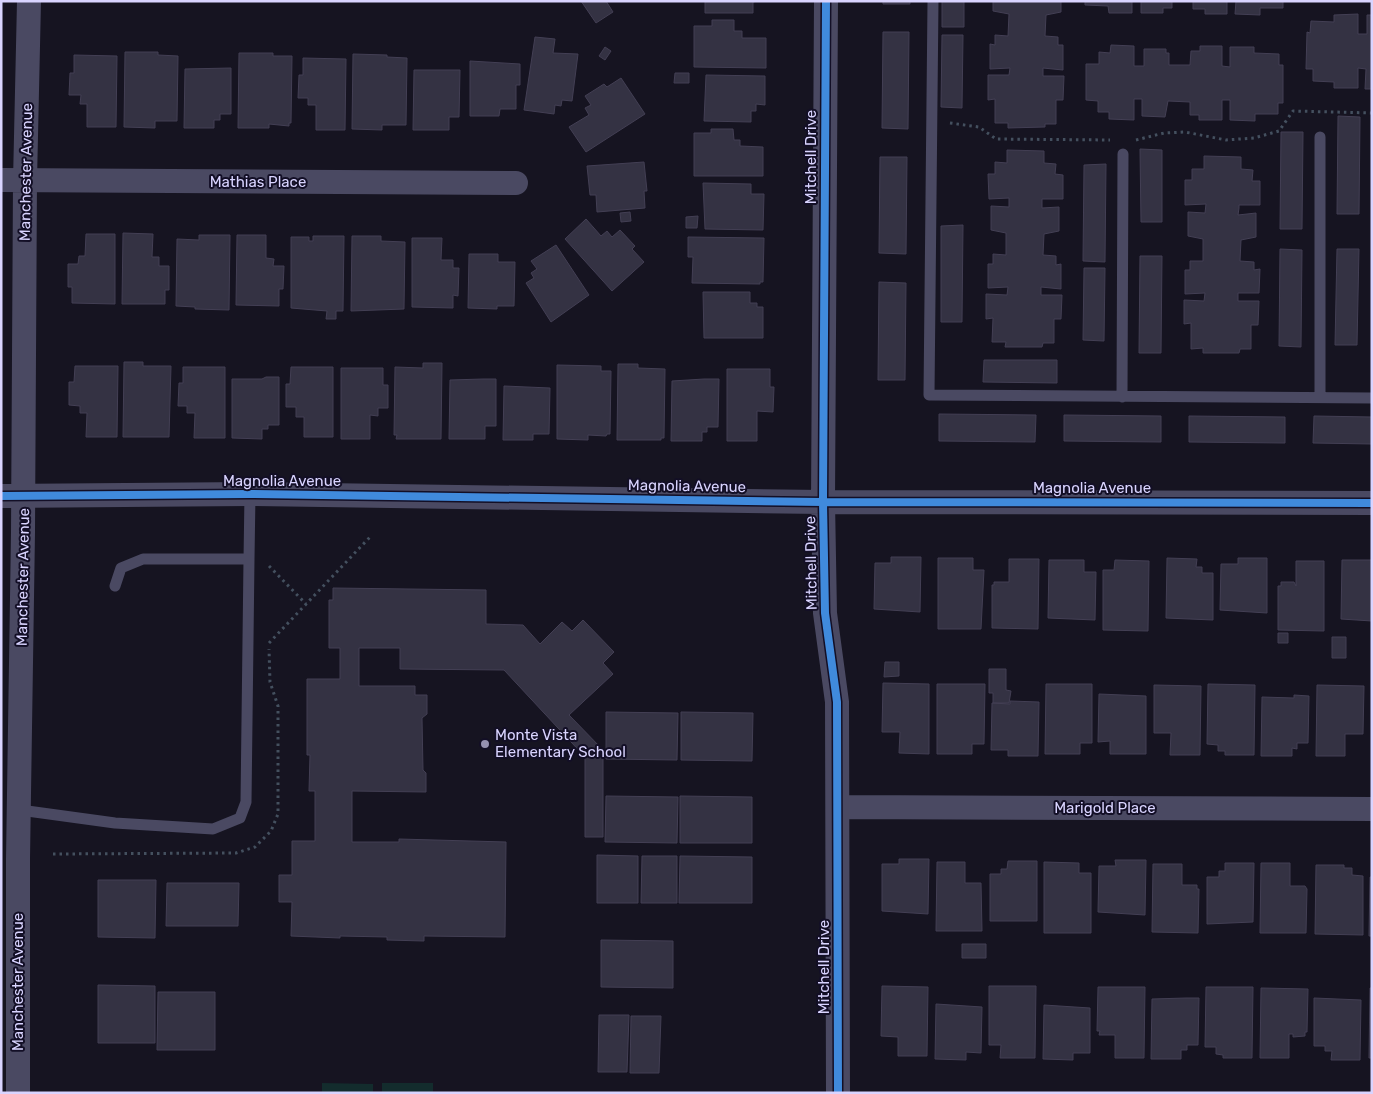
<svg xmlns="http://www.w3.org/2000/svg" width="1373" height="1094" font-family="Rubik,sans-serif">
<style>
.green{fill:#132c2d}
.building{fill:#343243;stroke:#433f54}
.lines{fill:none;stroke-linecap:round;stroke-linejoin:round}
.path{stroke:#44505f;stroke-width:3;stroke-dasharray:2.5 4;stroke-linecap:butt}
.lane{stroke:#4a4962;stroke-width:11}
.street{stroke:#4a4962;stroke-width:24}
.cycleway-casing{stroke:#130f26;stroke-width:11}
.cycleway{stroke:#408adc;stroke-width:8}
.poi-dot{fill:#9591b1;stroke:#130f26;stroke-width:2}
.labels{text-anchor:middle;stroke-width:4;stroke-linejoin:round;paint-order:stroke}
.street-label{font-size:15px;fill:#d9d4ff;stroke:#130f26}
.poi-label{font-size:15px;fill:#d9d4ff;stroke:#130f26;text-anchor:start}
</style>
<rect width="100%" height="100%" fill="#161421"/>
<path class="green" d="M322,1083L373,1084V1093H322Z
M382,1083H433V1093H382Z"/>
<path class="building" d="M581,1H606L613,12L596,23Z
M705,1H758L753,2V13H705Z
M883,1H910V4H883Z
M942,1H964V27H942Z
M993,1H1061V12L1046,15L1045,36L1058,37V45H1063V70L1043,68V76H1064L1063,100H1056V124H1045V127L1008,128V123H995V99L988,100V75H1009L1010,68L990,69V44L995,45V35L1008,36L1009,14L993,11Z
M1085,1H1132V13H1109L1108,6L1085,5Z
M1141,1H1172V8H1163V13H1141Z
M1193,1H1227V14H1205V9H1193Z
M1236,1H1283V8H1260V15L1235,14Z
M1358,14V34H1367V15H1372V89H1365L1366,69L1358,68V88H1334V82L1313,81V69H1306L1307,32L1310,33L1311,21L1334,22V15Z
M712,20H734V31H742V38H766V68L694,67V26H712Z
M883,32H909L908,129L882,128Z
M942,35H963L962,108L941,107Z
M535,37L555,39L553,53L578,54L572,101L562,100L561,106L555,105L554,114L524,110Z
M1111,45L1134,46V66H1144V49H1166V53H1169V65H1190L1191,51H1200V46H1222V66L1230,67V47H1254V53L1279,54V65H1283V103H1278V114H1255V121L1230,120V100H1222V120H1199V115H1190V102L1168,101L1165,117L1142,116V99H1134V120L1109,119V112H1098V101L1086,100V64H1099V52L1110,53Z
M605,47L611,51L605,60L599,56Z
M125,52H158V55L178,56L177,121H155V128L124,127Z
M239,53H273V56H292L291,123H289V126L269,124V128H238Z
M353,54L387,55V57L407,58L406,125H382V130L352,129Z
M74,55L117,56L116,127H87V104H80L81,95H69L70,73H74Z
M303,58L346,59L345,130H316V105H308V98H298L299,75H303Z
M470,61L520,64V85H516V109H500L499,116H470Z
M231,68V114H220V120H214V128H184L185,69Z
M414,70H460L459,117H449V130H413Z
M675,73H689V83H674Z
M706,75L765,76V105L756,104V111H751V122L704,121Z
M621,78L645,114L586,152L569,127L589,115L585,108L591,105L585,96L604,84L607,87Z
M1338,116L1360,117L1359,214H1337Z
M711,129H733L734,140H740V146L763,147V176H694V133H711Z
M1281,132H1303L1302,229H1280Z
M1140,149L1162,150V222H1141Z
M1007,150L1044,151V163L1056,164L1055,174L1063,175V199H1042V208L1059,207V231L1044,234L1043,255L1056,256V265L1061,264V289L1041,287V295H1062L1061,319H1054V343H1043L1042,347H1005L1006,342H992L993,318L986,319V294L1007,295L1008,287L988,288V264H993V254L1006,255V233L991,230V206L1009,207V198L989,199L988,174H995V162L1007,163Z
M1204,156L1241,157V169L1253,170L1252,181H1260V205H1239V208L1238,215L1256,213V237L1241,240L1240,261L1254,262V270L1260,269L1259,293H1238V301H1259L1258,325H1251V349H1240L1239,353H1203V348L1191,349V323L1184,324V300L1204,301L1205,293L1185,294V270H1190V261H1203V239L1188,236V212L1205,213L1206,204L1185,205V180H1192V169H1204Z
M880,157H907L906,254L879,253Z
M644,162L647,191H644L645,208L597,212L596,195H590L587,166Z
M1106,164L1105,262L1083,261L1084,165Z
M703,183L751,184V194H764L763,230L705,229Z
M630,212L631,221L621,222L620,213Z
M698,216L697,228H686V217Z
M586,219L601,236L607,231L612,237L620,230L635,246L632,249L644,262L612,291L565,239Z
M963,225L962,322H941V226Z
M123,233L153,234L152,257H159V266H169V290H165V304H122Z
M86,234H115V304L72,303V287H68V264H78L79,256H85Z
M199,235H230L229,310L195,309V307L176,306L177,239L199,240Z
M237,235H266V258L274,259L273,266H284L283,289H279V306L236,305Z
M313,236H344L343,311H336V319H326L327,311L291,308V237H309V241H313Z
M352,236H381V241L405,242L404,309L351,311Z
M688,237L764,238L763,282H760V284L692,283L693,257H688Z
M412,238H442L441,260H453V268H459L458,296L453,295V308L412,307Z
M556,245L589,295L551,322L526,283L534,278L531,273L537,269L531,261Z
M1280,249L1302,250L1301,347L1279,346Z
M1337,249H1359L1357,345H1335Z
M469,254H498V262H515L514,306H497V309L468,308Z
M1140,256H1162L1161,353H1139Z
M1084,268H1105L1104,341L1083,340Z
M879,282L906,283L905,380H878Z
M703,292H750V303H757V307H763V338H704Z
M984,360H1057V383L983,382Z
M124,362H143V366H171L169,437H123Z
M423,363H442L441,439H396L397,435H394L395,367L423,368Z
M618,364H638V368L665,369L664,438H661V440H617Z
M557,365L601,366V371H611L610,434H607L606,436L588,435V440L557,439Z
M75,366H118L117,437H86L87,413H80V406L69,405V382H74Z
M183,367H225V438H194L195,413H187V406H178L179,383H183Z
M291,367H333V437H304V417H296V407H286V384H290Z
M341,368H383V385H388V408H378V416L370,415V439H341Z
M727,369H770V387H774L773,412L757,411V441H727Z
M266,377H279V425H268V429H262V439L232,438V379H262Z
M483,379H496V426H485V439H449L450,380Z
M704,379H719L718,427H707V432H702V441H671L672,381Z
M504,386L550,388L549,434H533V440H503Z
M939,414L1036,415L1035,442L939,441Z
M1064,415L1161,416V442L1064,441Z
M1189,416L1285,417V443L1189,442Z
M1314,416L1372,417V444L1313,443Z
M891,557H921L920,612L874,609L875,563H891Z
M938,558H973V570H984L981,629H938Z
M1167,558L1197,559L1196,567H1202V573H1213V620L1166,618Z
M1238,558H1267V613L1220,610L1221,564H1238Z
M1009,559H1039L1038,629L992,628V585H994V582H1009Z
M1049,560H1084V572H1096L1095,620L1048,618Z
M1115,560L1149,561L1148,631L1103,630V570H1114Z
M1342,560H1372V621L1341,619Z
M1296,561H1324V631L1278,630V586H1281V582H1294L1296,586Z
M333,588L486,590V624L523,625L540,644L562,622L572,631L583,620L614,652L603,663L613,674L569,715L603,750V837H585V757L504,670L400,669V648H359V686H415V695H427V714L422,718L423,770L426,773V792L352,791V842H399V839L506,842L505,937L424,936V941L387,940V937L340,936V938L291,936L292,902H279V875H292V841H315V791H309L310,755H307V679H340V648H329V600H333Z
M1278,633H1288V643H1278Z
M1332,637H1346V658H1332Z
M885,662H899V676L884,677Z
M989,669H1006V690L1011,691L1009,703H993V693H989Z
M883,683L929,684V754L899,753L900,732H882Z
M937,684H985L984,744H972V754H937Z
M1046,684H1092V743H1080V754H1045Z
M1208,684L1255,685L1254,755H1225V751H1218V745L1207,744Z
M1154,685L1201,686L1200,755H1170L1171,733H1154Z
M1317,685L1364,686L1363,734H1345V756H1316Z
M1099,694L1146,696V754H1110V741L1098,742Z
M1294,695L1309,696L1308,743H1297V749L1292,748V756H1261L1262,697L1294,698Z
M1010,701L1039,702L1038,756H1008V750H991L992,703L1010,704Z
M606,712L678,713L677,760L606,759Z
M681,712L753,713L752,761L681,760Z
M606,796L678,797L677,843L605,842Z
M680,796L752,797V843H680Z
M597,855L638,856V903H597Z
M642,856H677V903H641Z
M680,856L752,857V903H679Z
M899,859H929L928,914L882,911V864H899Z
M1115,860H1146L1145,915L1098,912L1099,866H1116Z
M1008,861H1037V921H990V874H1001V869H1007Z
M937,862H965V883H981L982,931H936Z
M1044,862L1079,863V873H1091V933H1044Z
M1225,863H1254L1253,922L1207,924V877H1219V871H1225Z
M1261,863H1290V886H1305L1307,889L1306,933H1260Z
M1153,864H1182V885H1197V889H1199L1198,933L1152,932Z
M1316,865H1344V868H1352V875L1363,876V935L1315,934Z
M1370,877H1372V936H1369Z
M98,880H156L155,938L98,937Z
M167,883H239L238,926H166Z
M601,940L673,941V988L601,987Z
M962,944H986V958H962Z
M98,985L155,986V1043H98Z
M882,986L928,987L927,1056H898V1037L881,1036Z
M989,986H1036L1035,1058H1000L1001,1045H989Z
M1098,987H1145L1144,1058H1115V1035H1099L1100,1031H1097Z
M1206,987H1253L1252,1058H1223V1055L1216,1054V1047H1205Z
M1261,988L1308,989L1307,1032H1305V1036L1293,1037V1034H1289V1058H1260Z
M1370,988H1372V1058H1369Z
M158,992H215V1050H157Z
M1186,998H1199L1198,1045H1187V1050H1181V1059H1151L1152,999Z
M1314,998L1361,1000L1360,1060H1331L1332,1051H1325V1046H1314Z
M936,1004L982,1007L981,1053L966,1052V1060L935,1059Z
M1044,1005L1090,1008V1053H1073V1060L1043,1059Z
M599,1015H629L627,1072H598Z
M631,1016H661L659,1073H630Z"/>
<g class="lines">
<path class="path" d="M950,123L979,127L996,139L1110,140
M1136,140L1164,133L1185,132L1226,140L1254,138L1279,131L1293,111L1372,113
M269,566L306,604
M269,643L370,537
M53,854L236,853L255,847L271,831L278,814V706L270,682L269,649"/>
<path class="lane" d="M933,1L929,395L1372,398
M1122,397L1123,154
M1320,397V137
M249,559L250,494
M20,810L115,823L213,829L240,818L246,802L249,559H143L121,568L115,586"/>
<path class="street" d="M826,1L823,502L825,613L837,702L838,1093
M1,180L516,183
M1,496L250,494L823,502L1372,503
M839,807L1372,809
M18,1093V859L23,532L25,181L29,1"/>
<g class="cycleway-casing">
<path id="cycleway" d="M826,1L823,502L825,613L837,702L838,1093
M1,496L250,494L823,502L1372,503"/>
</g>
<use href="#cycleway" class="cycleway"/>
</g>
<circle class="poi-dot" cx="485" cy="744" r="5"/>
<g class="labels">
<g class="street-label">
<text transform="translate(811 157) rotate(-90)" y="5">Mitchell Drive</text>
<text transform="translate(26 172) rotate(-89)" y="5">Manchester Avenue</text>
<text x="258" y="187">Mathias Place</text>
<text x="282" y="486">Magnolia Avenue</text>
<text transform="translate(687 486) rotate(1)" y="5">Magnolia Avenue</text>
<text x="1092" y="493">Magnolia Avenue</text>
<text transform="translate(811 563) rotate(-91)" y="5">Mitchell Drive</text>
<text transform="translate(23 577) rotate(-89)" y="5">Manchester Avenue</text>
<text x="1105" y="813">Marigold Place</text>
<text transform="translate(824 967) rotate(-90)" y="5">Mitchell Drive</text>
<text transform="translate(18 982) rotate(-90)" y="5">Manchester Avenue</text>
</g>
<g class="poi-label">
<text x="495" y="740">Monte Vista<tspan x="495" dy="17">Elementary School</tspan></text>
</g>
</g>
<rect width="1373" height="1094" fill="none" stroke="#d9d4ff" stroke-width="5"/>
</svg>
